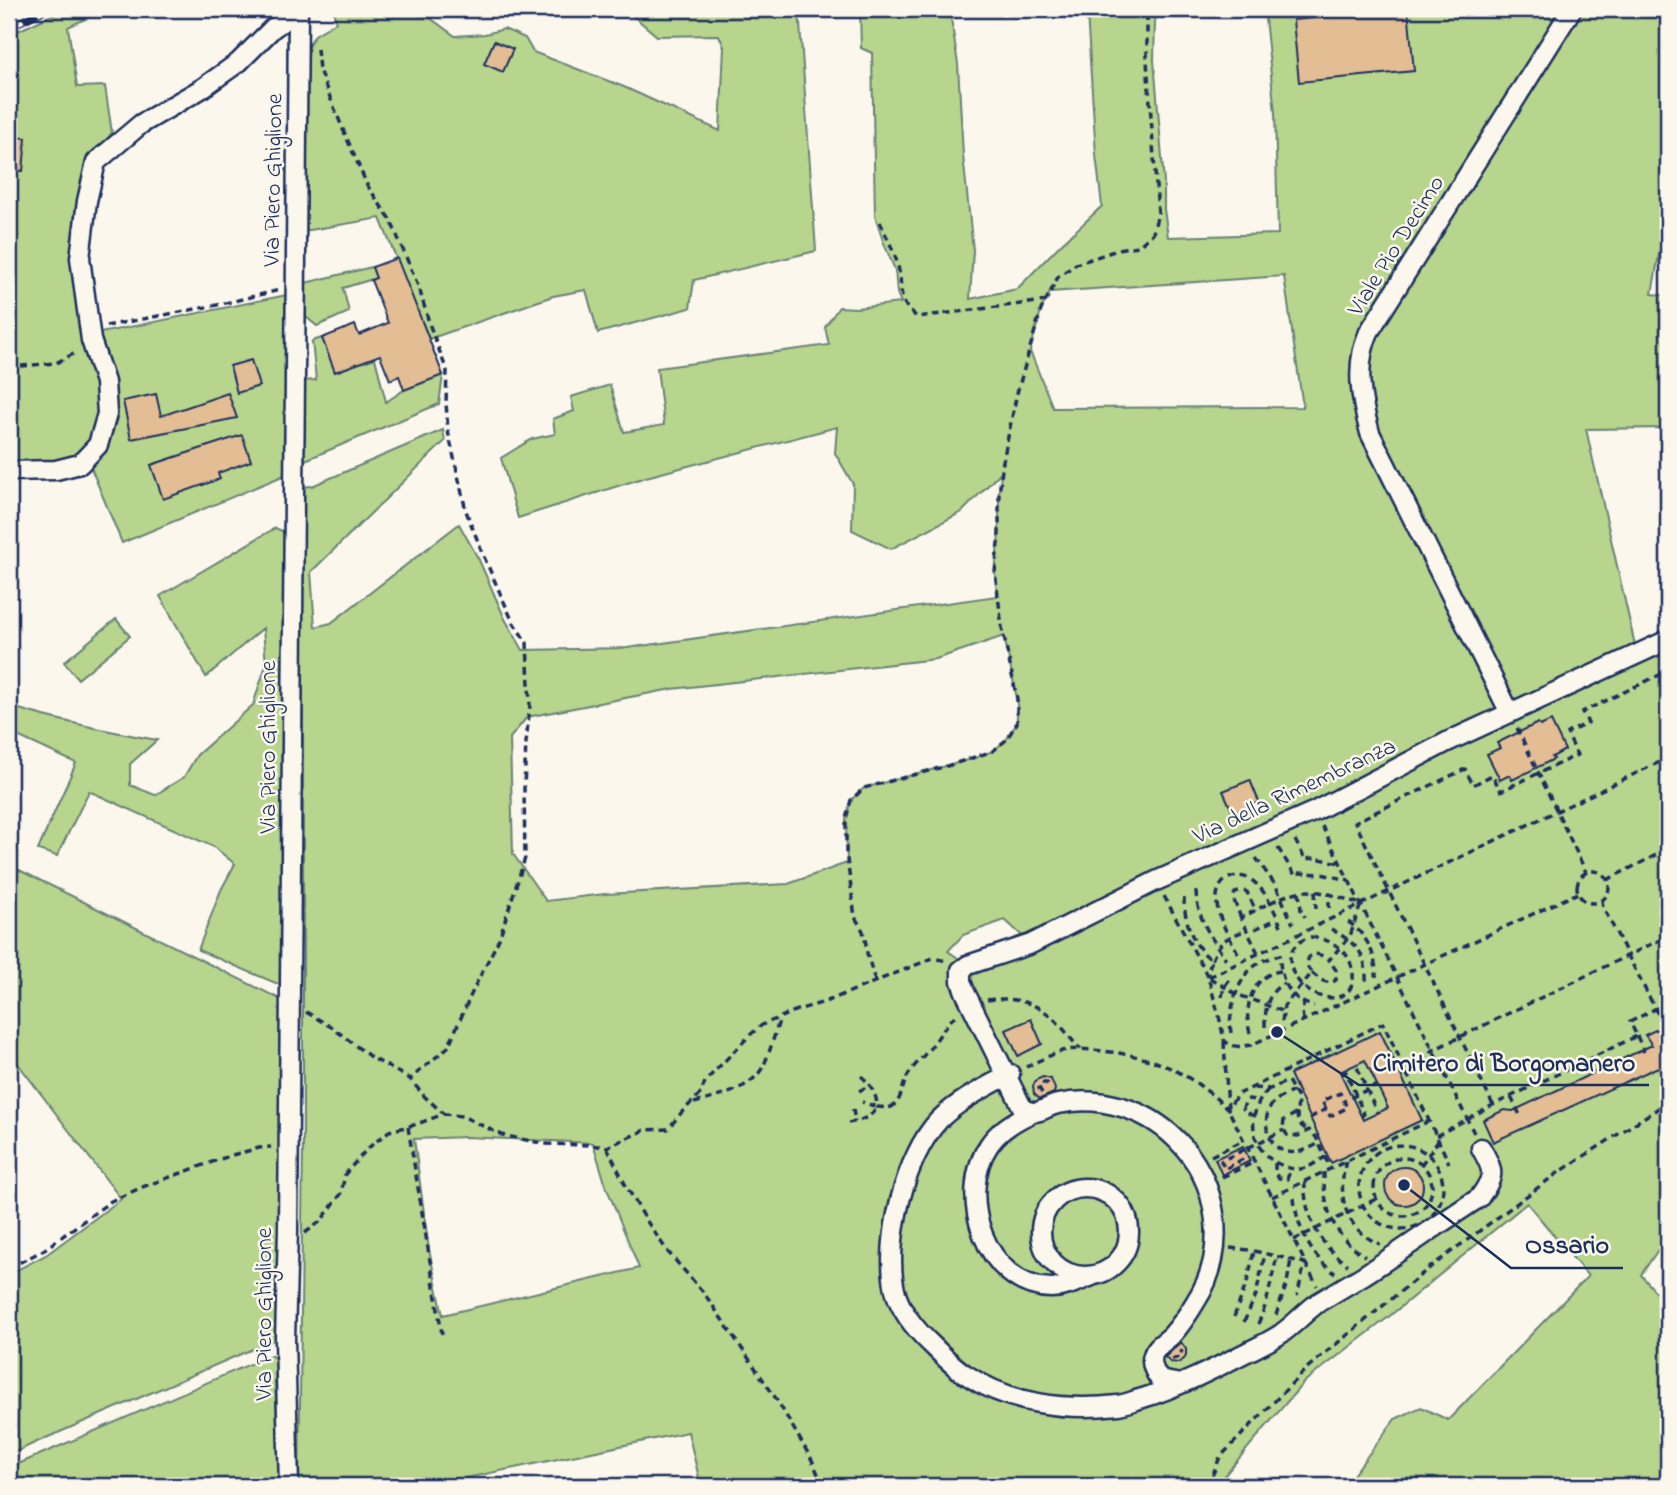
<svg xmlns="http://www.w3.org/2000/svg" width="1677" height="1495" font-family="'Indie Flower',sans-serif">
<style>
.green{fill:#b7d58d;stroke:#698276;stroke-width:2;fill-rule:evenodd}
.building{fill:#e3bd94;stroke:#1b2f5e;stroke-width:2;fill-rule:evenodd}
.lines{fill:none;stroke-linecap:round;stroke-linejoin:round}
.minor-casing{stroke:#1b2f5e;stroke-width:23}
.path{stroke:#1b2f5e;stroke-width:3.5;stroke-dasharray:7 5;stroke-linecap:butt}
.minor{stroke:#fbf7ec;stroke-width:18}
.rail-casing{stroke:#1b2f5e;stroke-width:8}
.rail{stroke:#fbf7ec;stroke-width:5;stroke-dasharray:16;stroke-linecap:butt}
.labels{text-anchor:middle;stroke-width:5;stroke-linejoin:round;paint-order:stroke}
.street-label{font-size:24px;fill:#1b2f5e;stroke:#fbf7ec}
.leader{fill:none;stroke:#1b2f5e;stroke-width:2.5}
.callout-dot{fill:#1b2f5e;stroke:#fbf7ec;stroke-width:2.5}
.callout-label{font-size:26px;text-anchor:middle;font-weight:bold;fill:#1b2f5e;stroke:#fbf7ec;stroke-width:5;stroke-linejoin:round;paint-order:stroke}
</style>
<rect width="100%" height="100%" fill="#fbf7ec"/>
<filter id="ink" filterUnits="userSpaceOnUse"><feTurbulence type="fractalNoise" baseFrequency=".0143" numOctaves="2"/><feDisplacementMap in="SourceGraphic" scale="14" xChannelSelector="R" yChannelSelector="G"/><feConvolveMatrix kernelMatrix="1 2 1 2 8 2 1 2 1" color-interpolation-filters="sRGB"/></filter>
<g filter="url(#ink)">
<path class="green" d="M65,9H106L68,27L77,87L105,86L112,133L91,158L77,213L100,381L103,413L94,444L78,458L56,466H9V35Z
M333,9H400L430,18L455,36L485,34L504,29L525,38L533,52L624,87L720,131L724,47L719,35L657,36L625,9L799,10L816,251L694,280L690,308L598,333L586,290L553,296L429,339L380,218L304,231L307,47L315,35L336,22Z
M860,9H885L951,18L958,64L963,155L973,250L970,299L1017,289L1061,244L1082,225L1102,206L1096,155L1087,13L1122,10L1143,12L1158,11L1155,21L1154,60L1164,183V209L1168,237L1278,234L1275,113L1264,9H1668V203L1652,294L1668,296V428L1586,429L1637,654L1668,640V1235L1641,1275L1668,1306V1486H1345L1395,1419L1421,1407L1448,1420L1588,1276L1527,1203L1386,1319L1304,1382L1229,1470L1217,1486H701L688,1432L466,1478V1486H299L303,1142V572L302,487L312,486L443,430L445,441L311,572L315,627L331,623L459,524L479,560L505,619L523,650L627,648L997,596L995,572L999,534V495L1001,472L962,512L891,549L852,530L853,484L835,453L837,427L646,477L518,518L501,458L532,439L555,434L553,419L574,411L571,397L610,385L624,432L664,425L657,368L829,345L825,327L839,307L856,308L901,303L897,293L895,270L883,241L875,215L872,53L861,48ZM1284,276L1303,407L1053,408L1030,351L1041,310L1050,292ZM1004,636L1017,699V723L1006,740L993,751L972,759L864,788L851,800L846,819L847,863L788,884L605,894L546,901L513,854L510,738L527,717L672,689L936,659ZM1005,920L1031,944L968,965L948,951L963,935ZM467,1137L593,1143L606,1186L639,1268L443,1315L429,1250L414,1139Z
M372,267L376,278L343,288L349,312L317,326L306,317L305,283Z
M287,295L285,475L122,543L89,463C108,433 124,413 112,375C108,361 100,348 100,333Z
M322,338L335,372L375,358L386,402L404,390L443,375L439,404L303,461V381L316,380L312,341Z
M275,528L287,533L285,987L198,950L221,890L235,864L214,847L89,791L57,856L38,850L76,763L9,732V706C57,721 107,731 157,740L130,764V785L155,795L184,777L197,755L253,705L266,665L263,628L206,677L160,596Z
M116,619L130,636L78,679L64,662Z
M9,865L286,1002L280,1333L276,1339L39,1441L9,1455V1274L46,1255L121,1199L9,1052Z
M271,1355L277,1361L275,1381L280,1486H9V1468Z"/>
<path class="building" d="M1408,9L1414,71L1299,82L1293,20Z
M494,41L513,49L503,72L484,64Z
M9,136L26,138L23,171L9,169Z
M397,258L443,375L404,390L399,376L390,380L380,355L335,372L322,338L355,325L359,335L388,323L371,280L376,278L372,267Z
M251,360L259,386L237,393L230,366Z
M228,393L237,418L131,439L123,401L156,394L161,416Z
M242,435L251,461L218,473L220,479L163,499L151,465Z
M1551,721L1565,750L1552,757L1554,759L1512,780L1510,775L1500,780L1487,754L1500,748L1497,743L1538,723L1540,726Z
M1250,780L1259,802L1233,813L1223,791Z
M1031,1019L1042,1044L1018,1056L1006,1030Z
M1668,1024V1081L1658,1067L1493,1142L1483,1120L1504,1110L1513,1111L1652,1045L1645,1035Z
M1380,1031L1422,1120L1331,1163L1290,1074ZM1365,1060L1388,1108L1363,1120L1340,1072Z
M1043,1077L1051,1079L1055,1089L1054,1093L1040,1099L1034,1094L1033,1086L1036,1080Z
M1243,1146L1250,1161L1222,1175L1215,1159Z
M1385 1186a19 19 0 1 1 38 0a19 19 0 1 1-38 0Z
M1181,1342L1186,1349V1356L1184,1359L1178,1363L1170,1362L1165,1357Z"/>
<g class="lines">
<g class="minor-casing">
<path id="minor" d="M9,471L56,470L80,464L98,445L107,414L105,382L91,340L80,258L87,201L96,162L141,124L201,89L239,62L273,28L298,11
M1510,713L1370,433C1361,400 1354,365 1369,332L1572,9
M1010,1074C986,1087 959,1100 939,1120C905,1156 884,1241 895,1290C900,1311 918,1332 933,1346C943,1356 954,1367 965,1374C1009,1404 1065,1411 1118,1405C1126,1404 1135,1400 1143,1398C1178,1387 1212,1370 1245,1353C1257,1347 1271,1341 1282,1333C1295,1324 1306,1311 1319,1302C1334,1293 1349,1284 1364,1275C1403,1250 1440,1223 1479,1198C1495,1175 1495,1173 1481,1148
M1032,1113C1016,1120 999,1130 989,1145C956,1194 985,1287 1051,1288C1066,1288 1079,1281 1092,1276
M1041 1232a44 44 0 1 1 88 0a44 44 0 1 1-88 0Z
M1180,1384L1160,1380C1155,1373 1150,1363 1153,1355C1156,1346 1164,1342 1171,1336C1180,1326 1189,1313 1196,1301C1229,1250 1219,1181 1176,1139C1146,1109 1100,1095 1058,1104C1043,1107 1040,1117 1023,1109L965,992L961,981V970L968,965L1031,944L1156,881L1315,811L1447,742L1668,640
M289,1486L285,1340L288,1230L298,9"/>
</g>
<path class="path" d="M909,9C955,17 1003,13 1049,9
M317,49L319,70L342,127L367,185L391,221L419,288L430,326L447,371L446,403L448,431L466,511L484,557L513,622L527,643L530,705L526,742L524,789L525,858L499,939L474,988L448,1047L410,1079
M880,222C887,238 896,254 899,271C903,292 897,302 917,317L1045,301
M106,326L217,305L280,290
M9,367L56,363L77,352
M1517,728L1586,872
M1322,826L1474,1133
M1295,840L1305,859L1315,858L1341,863
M1278,848L1295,875L1298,873L1321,874L1349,880
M1256,858L1276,886L1293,924
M1577 887a16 16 0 1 1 32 0a16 16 0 1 1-32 0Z
M1607,880L1668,849
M1196,891C1197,918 1211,938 1226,959
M1315,891L1316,909
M1299,892L1301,910L1305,917
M1164,896L1208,977L1219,1016L1224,1040C1231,1048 1241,1047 1251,1045L1578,893
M1184,898C1184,920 1193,948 1212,960L1209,968L1208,975
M1602,900L1603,907L1664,1026
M1329,908V894
M1241,918L1233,898L1235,893L1243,891L1247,892L1256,911
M1348,922C1366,933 1377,956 1376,977
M1255,929L1277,919
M1331,929C1355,943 1367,952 1366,981
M1311,937C1324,938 1337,944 1345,953C1355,965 1358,990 1341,996C1304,1009 1265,949 1311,937Z
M1238,953C1229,936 1215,915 1217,896C1218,888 1222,881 1229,878C1257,867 1273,907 1281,926
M1258,953L1241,918C1259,909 1287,891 1307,891C1326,891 1344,899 1361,904L1350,936L1329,960C1322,955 1315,951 1308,958V968L1312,973L1284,1006L1282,1022
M1212,960C1221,939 1226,938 1247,930
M1312,973C1319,979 1327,986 1336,980V970L1329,960
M1209,977L1668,758
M1210,978L1236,994L1282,1011
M875,981L867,953L866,944L863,931L855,917L852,895L846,852V819L851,800L864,788L947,766L993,751L1006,740L1017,723V699L1002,627L995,572L999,534V495L1003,461L1017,393L1041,310L1058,277L1076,264L1123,248L1139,246L1153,233L1158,213L1147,61V18L1151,9
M1222,997L1224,987L1229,980
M987,1000C1015,996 1040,1003 1059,1024C1067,1032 1072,1042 1081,1049
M306,1012L333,1028L369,1056L410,1079L424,1096L444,1114
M1303,1020L1302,1011L1304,1003
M1265,1027C1265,1009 1267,991 1285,983
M1231,1033C1228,1014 1236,984 1250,970C1258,962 1269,958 1280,955C1279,977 1289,1001 1314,1006
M1250,1033C1243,1008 1252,974 1281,971
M1637,1036L1644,1052
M1224,1042L1228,1109L1317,1286
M1026,1067C1038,1061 1052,1054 1066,1050C1078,1048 1091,1050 1103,1051C1158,1057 1188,1072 1228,1109L1237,1095L1383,1023L1449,1163
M1357,1067L1377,1113
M1400,1073L1433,1050L1668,936
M1341,1075L1346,1072L1364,1114L1361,1116
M861,1076C871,1084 877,1095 877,1107C882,1107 889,1109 893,1106C902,1100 902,1086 907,1077C913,1066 923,1057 931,1047C940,1035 947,1023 958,1013
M1254,1088L1270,1089L1288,1081L1298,1098L1297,1113L1284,1120L1283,1128L1287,1135L1298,1136L1309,1130L1316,1137L1330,1168
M1268,1090C1246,1111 1249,1151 1279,1164C1285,1167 1293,1170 1300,1169C1309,1168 1317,1162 1325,1157
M859,1091L870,1085
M1294,1091C1286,1095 1276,1098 1271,1106C1261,1121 1268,1148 1287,1152C1298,1154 1309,1149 1319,1143
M1042,1093L1039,1088L1041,1083H1047L1050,1088
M1511,1097L1521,1117
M694,1103C721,1096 756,1089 766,1060C772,1046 775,1032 780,1018
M1493,1105L1355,822L1465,769L1473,785L1492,775L1501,791L1577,755L1567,733L1588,723L1582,712L1668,671
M853,1109L855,1122
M1326,1109L1322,1101L1340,1093L1343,1100
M1297,1113C1297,1122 1300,1126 1308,1130
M1254,1116L1244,1111L1243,1108L1246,1100L1249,1099L1260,1101
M1310,1118L1326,1109L1330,1116L1347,1108L1344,1101L1377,1085
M848,1123C860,1121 871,1118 877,1107L862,1102
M408,1127L442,1334
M1436,1136L1493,1105L1637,1036L1630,1022L1668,1002
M1359 1187a42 42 0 1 1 84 0a42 42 0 1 1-84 0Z
M607,1147L625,1184L646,1220L668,1252L704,1293L777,1400L812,1460L823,1486
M1211,1156L1244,1140
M1374 1187a29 29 0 1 1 58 0a29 29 0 1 1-58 0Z
M1243,1159L1225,1169L1221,1161L1284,1130
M1346,1161C1337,1195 1344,1230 1380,1244
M1275,1163V1174L1279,1178L1287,1179L1291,1169
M1421,1165L1438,1141
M1324,1172C1323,1207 1333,1237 1365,1256
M1222,1177L1255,1162
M1305,1181C1303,1214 1320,1247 1348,1265
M1272,1197L1429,1121
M1294,1198C1297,1227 1310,1256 1335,1273
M305,1233L321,1221L341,1194L345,1174L367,1149L389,1131L414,1125L444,1114L462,1116L502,1135L545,1144L590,1145L607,1147L645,1130L668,1129L682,1112L701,1093L705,1082L713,1073L750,1035L762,1025L797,1010L825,1002L933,958L947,961
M1294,1240L1376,1199
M1230,1248L1250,1250L1305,1263L1297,1296
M9,1268L42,1251L111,1201L145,1186L232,1155L259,1148L271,1147
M1276,1315L1287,1283L1291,1260
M1234,1317L1248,1279L1254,1251
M1244,1322L1256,1295L1265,1254
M1258,1324L1266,1304L1277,1256
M1172,1359L1180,1357L1182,1350
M1208,1486L1220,1457L1307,1368L1428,1269L1555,1175L1668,1102"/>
<use href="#minor" class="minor"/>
<g class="rail-casing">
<path id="rail" d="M9,27L47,9"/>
</g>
<use href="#rail" class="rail"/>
</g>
</g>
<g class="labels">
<g class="street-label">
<text transform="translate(272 180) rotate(-89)" y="8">Via Piero Ghiglione</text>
<text transform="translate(1395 245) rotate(-58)" y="8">Viale Pio Decimo</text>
<text transform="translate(267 747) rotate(-90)" y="8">Via Piero Ghiglione</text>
<text transform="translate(1294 790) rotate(-25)" y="8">Via della Rimembranza</text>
<text transform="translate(263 1314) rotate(-90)" y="8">Via Piero Ghiglione</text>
</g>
</g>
<path class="leader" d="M1277 1032L1359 1085H1649M1404 1185L1511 1268H1623"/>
<g class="callout-dot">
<circle cx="1277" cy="1032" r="7"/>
<circle cx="1404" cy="1185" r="7"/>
</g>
<g class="callout-label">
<text x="1504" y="1071">Cimitero di Borgomanero</text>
<text x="1567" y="1253">Ossario</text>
</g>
<rect width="1677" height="1495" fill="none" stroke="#fbf7ec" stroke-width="35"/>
<rect x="18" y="18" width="1642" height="1460" fill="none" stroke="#1b2f5e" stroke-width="2.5" filter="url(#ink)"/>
</svg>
